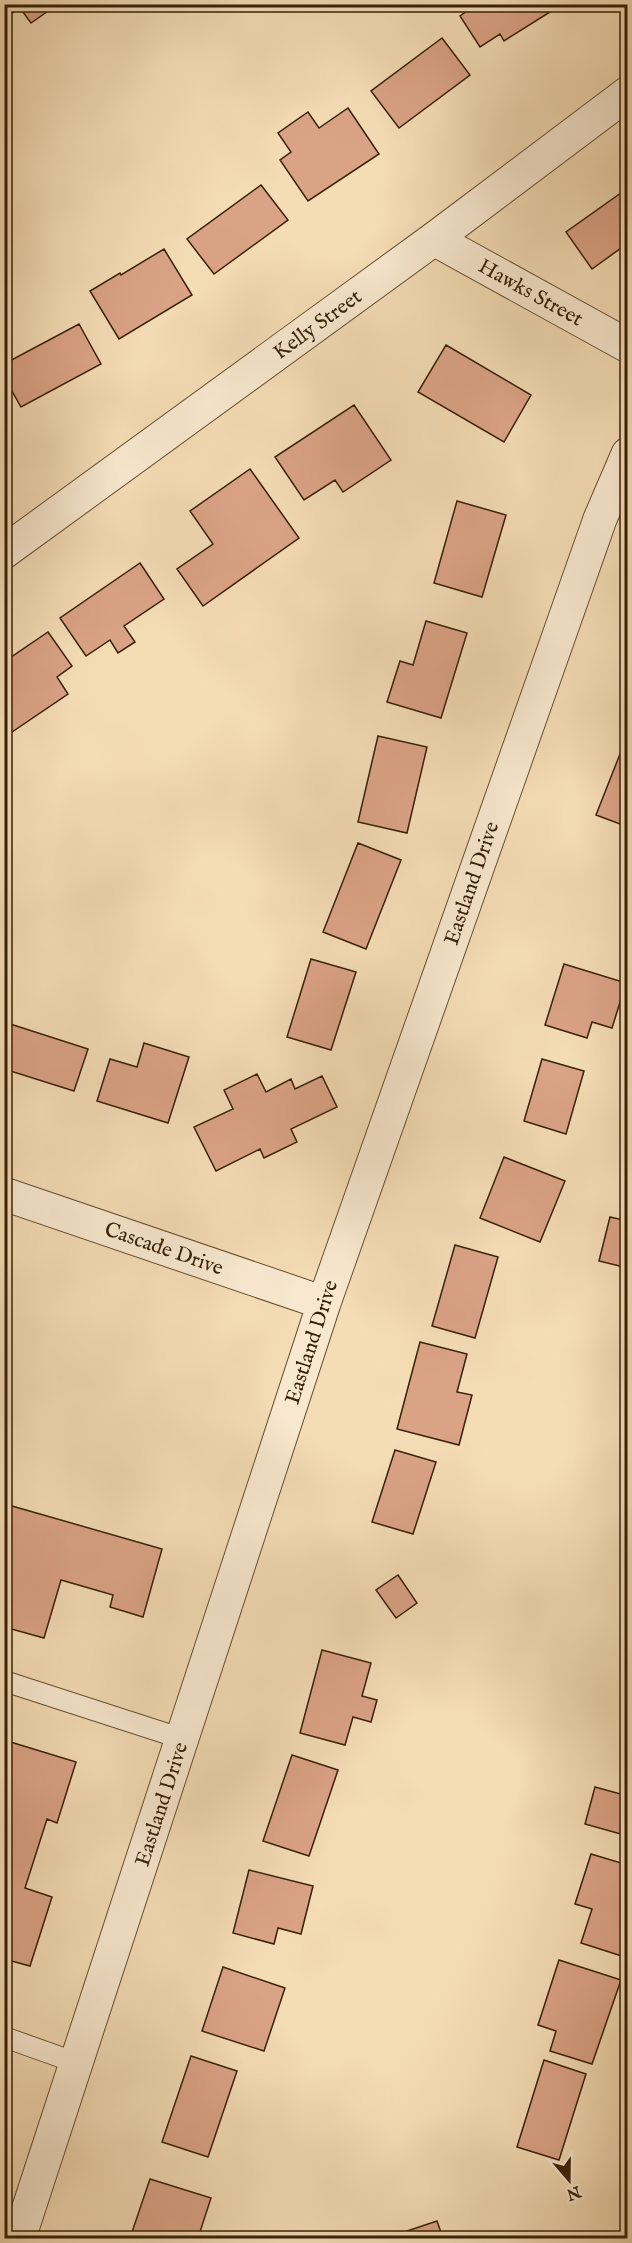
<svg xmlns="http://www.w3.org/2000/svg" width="632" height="2243" font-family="'IM FELL English',serif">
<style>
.building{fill:#dba386;stroke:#372107;stroke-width:1.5}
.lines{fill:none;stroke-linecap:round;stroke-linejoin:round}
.service-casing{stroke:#665032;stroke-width:22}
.minor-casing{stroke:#665032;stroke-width:35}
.service{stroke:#f8e8cf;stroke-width:20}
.minor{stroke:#f8e8cf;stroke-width:33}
.labels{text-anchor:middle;stroke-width:4.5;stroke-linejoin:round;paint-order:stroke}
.street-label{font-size:21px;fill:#372107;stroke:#f8e8cf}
</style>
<rect width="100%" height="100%" fill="#f4dcb5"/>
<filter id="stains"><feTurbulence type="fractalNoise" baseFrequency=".00333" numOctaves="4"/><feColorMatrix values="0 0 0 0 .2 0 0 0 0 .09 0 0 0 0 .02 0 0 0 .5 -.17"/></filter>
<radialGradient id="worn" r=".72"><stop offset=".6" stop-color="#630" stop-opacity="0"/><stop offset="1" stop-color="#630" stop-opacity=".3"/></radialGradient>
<path class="building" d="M4,4H58L31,23L20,8L4,18Z
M477,4H560L561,5L504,41L500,34L480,47L460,16Z
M442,38L470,75L399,128L371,91Z
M348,108L379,154L308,201L280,160L291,152L278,133L308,112L319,128Z
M261,185L288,220L214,274L187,239Z
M628,188V243L592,269L566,232Z
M164,249L192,295L119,339L90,291L120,273L121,275Z
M79,324L101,364L21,407L4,377V364Z
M446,345L531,395L504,442L418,392Z
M354,405L391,460L343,492L335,480L304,500L275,457Z
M250,469L299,538L203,606L177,569L213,544L190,511Z
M457,501L506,515L482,597L434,583Z
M140,563L164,599L124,626L135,642L118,653L110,640L86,656L60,618Z
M426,621L467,633L441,718L387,702L400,661L413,665Z
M48,632L72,666L57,677L68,694L9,734L4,727V662Z
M628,700V720L621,718Z
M378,736L427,747L407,833L358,822Z
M620,754L628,757V827L596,815Z
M358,843L401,860L366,949L323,932Z
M311,959L356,972L331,1050L287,1037Z
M564,964L626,983L612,1028L592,1022L587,1038L545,1025Z
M4,1022L88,1049L74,1091L4,1069Z
M144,1043L189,1057L168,1123L97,1101L110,1059L137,1067Z
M542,1059L584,1071L566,1134L524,1121Z
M257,1074L266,1092L291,1079L295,1089L322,1076L337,1107L291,1129L297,1142L264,1158L260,1149L216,1171L194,1127L233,1109L224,1090Z
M504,1157L565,1181L540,1242L480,1218Z
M610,1217L628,1221V1268L599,1261Z
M455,1245L498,1257L475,1338L432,1326Z
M420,1342L467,1354L457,1392L472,1395L459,1445L397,1429Z
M395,1450L436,1462L413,1534L372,1522Z
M12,1506L162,1549L143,1617L110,1607L113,1595L61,1580L44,1638L4,1627V1533Z
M398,1575L417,1603L396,1618L376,1590Z
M322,1650L371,1663L362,1696L377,1700L371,1722L353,1717L345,1745L300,1733Z
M4,1740L76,1762L57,1823L47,1819L25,1888L52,1897L30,1966L4,1959Z
M292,1755L338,1770L309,1856L263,1841Z
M595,1787L628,1796V1836L585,1824Z
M591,1854L628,1865V1949L625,1957L581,1943L592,1909L575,1904Z
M249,1870L313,1886L301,1934L278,1928L274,1944L233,1933Z
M559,1960L621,1980L592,2064L550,2051L556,2031L538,2025Z
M223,1967L285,1988L264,2051L202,2031Z
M191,2056L237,2071L208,2157L162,2142Z
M544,2060L586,2074L559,2160L517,2147Z
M150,2179L211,2198L198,2238H130Z
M437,2221L443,2238H389V2237Z"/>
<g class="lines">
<g class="service-casing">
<path id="service" d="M4,1681L183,1739
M4,2037L77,2063"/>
</g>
<g class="minor-casing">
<path id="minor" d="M434,239L628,346
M4,552L434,239L628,93
M4,1194L324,1303
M19,2238L324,1303L600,519L628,454"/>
</g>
<use href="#service" class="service"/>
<use href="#minor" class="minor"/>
</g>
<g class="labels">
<g class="street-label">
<text transform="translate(531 292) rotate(29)" y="7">Hawks Street</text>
<text transform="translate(317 324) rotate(-36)" y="7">Kelly Street</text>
<text transform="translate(471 883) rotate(-71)" y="7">Eastland Drive</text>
<text transform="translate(164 1248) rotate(19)" y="7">Cascade Drive</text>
<text transform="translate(311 1342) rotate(-72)" y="7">Eastland Drive</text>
<text transform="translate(161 1804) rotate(-72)" y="7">Eastland Drive</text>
</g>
</g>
<rect width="632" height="2243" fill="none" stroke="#f4dcb5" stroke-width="24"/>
<rect x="6" y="6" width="620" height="2231" fill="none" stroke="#372107" stroke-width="3"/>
<rect x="12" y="12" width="608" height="2219" fill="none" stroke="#372107" stroke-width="1.5"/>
<g transform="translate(569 2180) rotate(160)" stroke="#f8e8cf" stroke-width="4.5" paint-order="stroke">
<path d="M0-4.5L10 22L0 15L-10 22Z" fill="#372107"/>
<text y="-9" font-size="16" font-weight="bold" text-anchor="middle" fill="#372107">N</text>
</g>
<rect width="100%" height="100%" filter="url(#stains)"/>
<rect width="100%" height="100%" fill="url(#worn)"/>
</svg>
